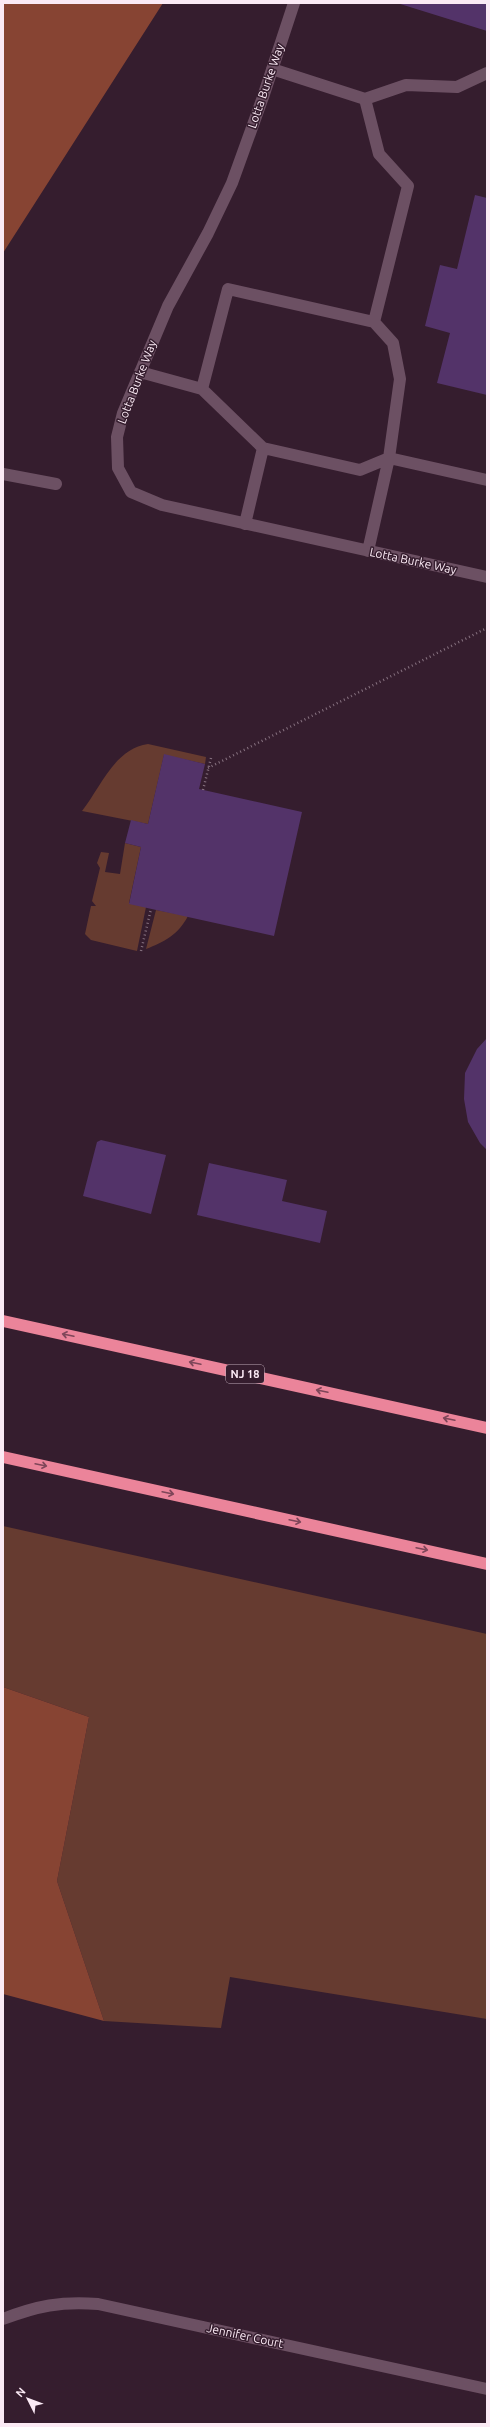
<svg xmlns="http://www.w3.org/2000/svg" width="490" height="2427" font-family="Ubuntu,sans-serif">
<style>
.green{fill:#663b30}
.forest{fill:#874433}
.building{fill:#533369}
.lines{fill:none;stroke-linecap:round;stroke-linejoin:round}
.path{stroke:#877280;stroke-width:2.5;stroke-dasharray:1 3;stroke-linecap:butt}
.minor{stroke:#6c5063;stroke-width:12}
.highway{stroke:#eb849a;stroke-width:12}
.oneway{stroke:#7e4659}
.labels{text-anchor:middle;stroke-width:3;stroke-linejoin:round;paint-order:stroke}
.shield{fill:#351d2e;stroke:#c0acb9;stroke-width:1}
.shield-label{font-size:11px;font-weight:bold;fill:#fbeaf5}
.street-label{font-size:12px;fill:#fbeaf5;stroke:#351d2e}
</style>
<rect width="100%" height="100%" fill="#351d2e"/>
<path class="green" d="M148,744L206,757L205,764L164,755L148,824L82,811C101,787 114,749 148,744Z
M125,843L141,847L129,903L146,907L137,951L91,940L85,934L91,906H96L92,901L100,868L97,863L101,852L109,853L105,872L120,874Z
M156,910L188,916C178,935 164,942 146,949Z
M3,1526L487,1634V2019L230,1977L221,2028L104,2021L57,1881L89,1717L3,1687Z"/>
<path class="forest" d="M3,3H163L3,253Z
M3,1687L89,1717L57,1881L104,2021L3,1994Z"/>
<path class="building" d="M397,3H487V31Z
M475,195L487,198V395L437,383L450,333L425,326L440,265L457,269Z
M164,754L205,764L199,789L302,812L274,936L129,904L141,847L125,843L131,820L148,824Z
M487,1038V1150L480,1143L468,1122L464,1099L465,1073L477,1049Z
M101,1140L166,1155L151,1214L83,1196L97,1142Z
M209,1163L287,1180L282,1201L327,1211L320,1243L197,1215Z"/>
<g class="lines">
<path class="path" d="M208,768L487,628
M203,790L211,758
M141,951L151,909"/>
<path class="minor" d="M294,3L263,97L232,183L208,233L168,306L123,413L117,437L118,468L131,492L162,505L487,577
M365,99L406,85L457,87L487,73
M140,372L202,389L263,448L245,524
M202,389L228,289L374,322L408,186L379,154L365,99L272,69
M263,448L360,470L389,458L400,379L393,343L374,322
M3,474L56,484
M368,551L389,458L487,480
M3,2319C37,2306 61,2301 98,2304L487,2389"/>
<path class="highway" d="M3,1321L487,1428
M3,1457L487,1564"/>
</g>
<defs><path id="oneway-shaft" d="M-6 0H5M1.5-3L5.5 0L1.5 3" fill="none" stroke-width="1.6" stroke-linecap="round" stroke-linejoin="round"/></defs>
<g class="oneway">
<use href="#oneway-shaft" transform="translate(68 1335) rotate(-168)"/>
<use href="#oneway-shaft" transform="translate(195 1363) rotate(-168)"/>
<use href="#oneway-shaft" transform="translate(322 1391) rotate(-168)"/>
<use href="#oneway-shaft" transform="translate(449 1419) rotate(-168)"/>
<use href="#oneway-shaft" transform="translate(41 1465) rotate(12)"/>
<use href="#oneway-shaft" transform="translate(168 1493) rotate(12)"/>
<use href="#oneway-shaft" transform="translate(295 1521) rotate(12)"/>
<use href="#oneway-shaft" transform="translate(422 1549) rotate(12)"/>
</g>
<g class="labels">
<rect class="shield" x="226" y="1365" width="38" height="18" rx="3"/>
<g class="shield-label">
<text x="245" y="1378">NJ 18</text>
</g>
<g class="street-label">
<text transform="translate(266 86) rotate(-71)" y="4">Lotta Burke Way</text>
<text transform="translate(137 382) rotate(-69)" y="4">Lotta Burke Way</text>
<text transform="translate(413 561) rotate(12)" y="4">Lotta Burke Way</text>
<text transform="translate(245 2336) rotate(12)" y="4">Jennifer Court</text>
</g>
</g>
<rect width="490" height="2427" fill="none" stroke="#fbeaf5" stroke-width="8"/>
<g transform="translate(28 2399) rotate(312)" stroke="#351d2e" stroke-width="3" paint-order="stroke">
<path d="M0-3L7 15L0 10L-7 15Z" fill="#fbeaf5"/>
<text y="-6" font-size="11" font-weight="bold" text-anchor="middle" fill="#fbeaf5">N</text>
</g>
</svg>
